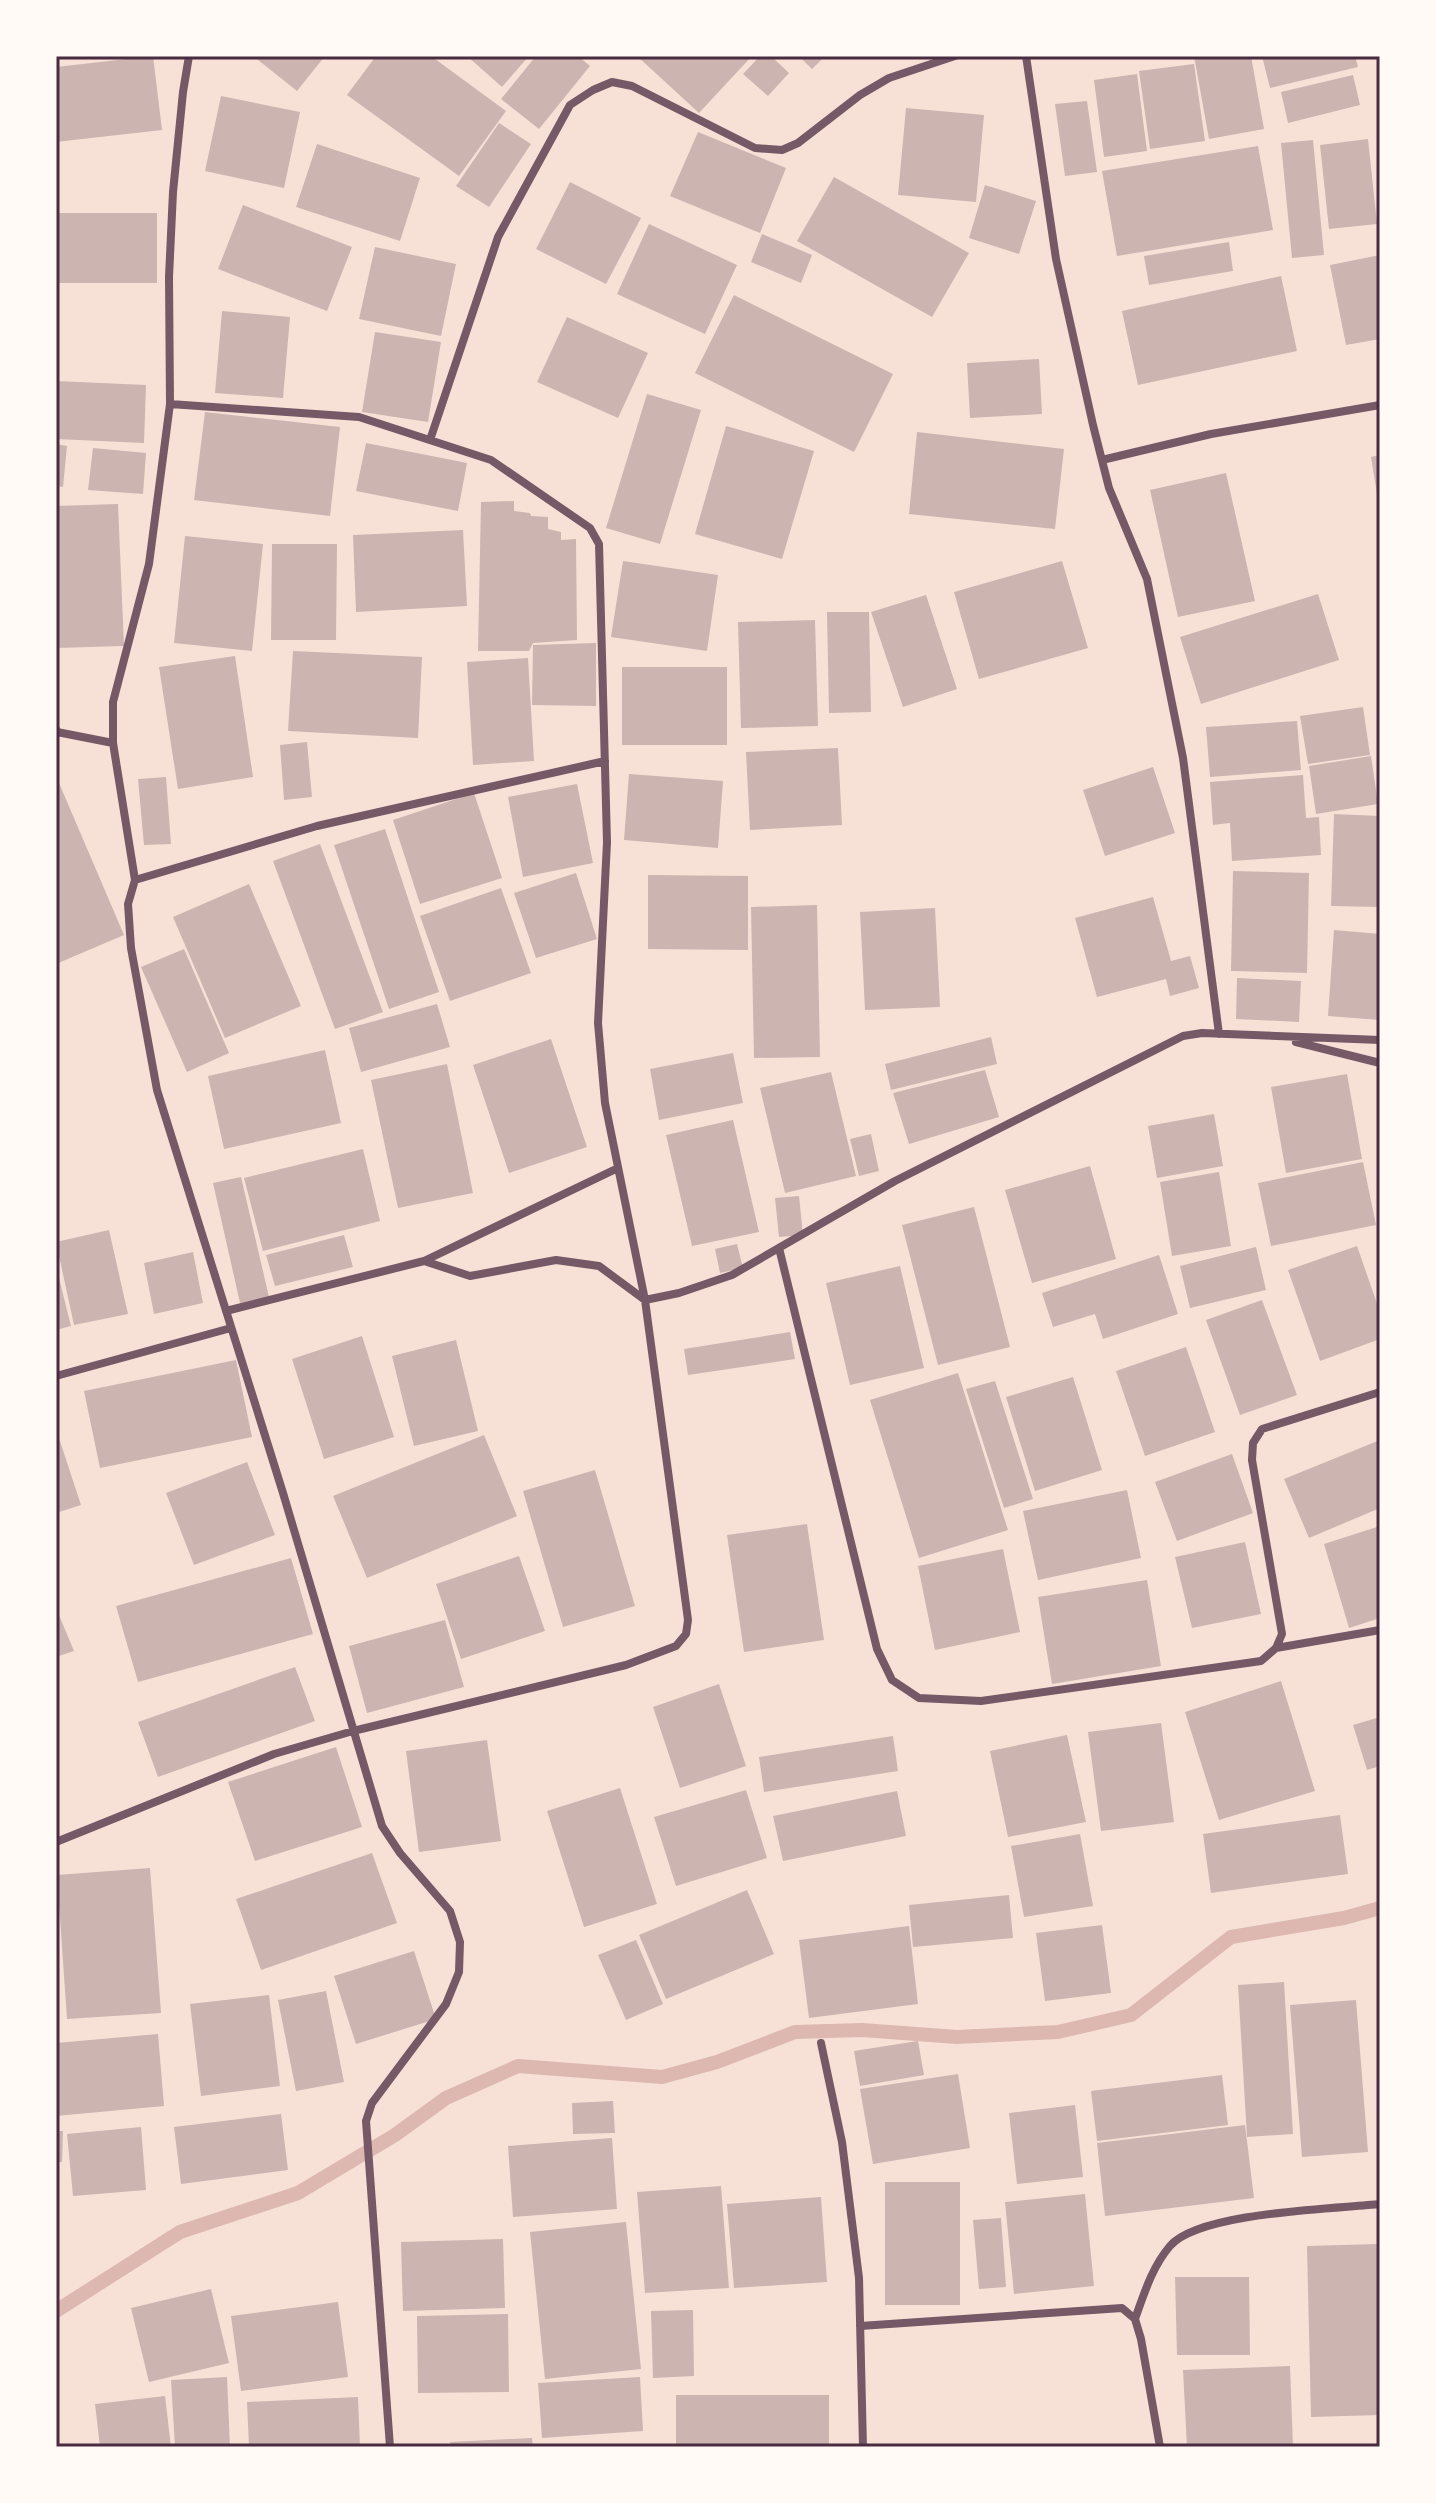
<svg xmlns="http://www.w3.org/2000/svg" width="1436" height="2503" font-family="Commissioner,sans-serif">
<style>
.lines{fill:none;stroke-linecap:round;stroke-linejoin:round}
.stream{stroke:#dcb8b0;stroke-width:14}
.building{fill:#ccb4b1}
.minor{stroke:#755966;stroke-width:8}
.neatline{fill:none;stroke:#4a2c40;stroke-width:3}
</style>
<rect width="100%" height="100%" fill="#f7e1d7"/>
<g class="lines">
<path class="stream" d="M56,2311L180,2232L298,2193L395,2135L446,2098L518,2066L662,2077L717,2062L795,2032L862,2030L957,2037L1058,2032L1131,2015L1231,1937L1344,1918L1380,1908"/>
</g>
<path class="building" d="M153,56L162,130L56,142V67Z
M253,56H325L297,91Z
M376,56H431L506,111L459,176L347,95Z
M467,56H529L502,87Z
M536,56H578L590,66L539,129L501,99Z
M637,56H752L699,113Z
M760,56H771L789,73L768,96L743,74Z
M799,56H825L812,69Z
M1194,56H1251L1264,129L1209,139Z
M1262,56H1355L1358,67L1270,88Z
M1194,64L1205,141L1150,149L1139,71Z
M1137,74L1147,151L1104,157L1094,80Z
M1353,75L1360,105L1288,123L1281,92Z
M221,96L300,112L284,188L205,171Z
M1087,101L1097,172L1065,176L1055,104Z
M906,108L984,115L976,202L898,195Z
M499,123L531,144L489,207L456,186Z
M698,132L786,168L760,233L670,196Z
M1368,139L1377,224L1329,229L1320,145Z
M1313,140L1324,255L1292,258L1281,143Z
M317,144L420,178L400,241L296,207Z
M1258,146L1273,230L1117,256L1102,171Z
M834,177L969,253L932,317L797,241Z
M570,182L641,218L606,284L536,249Z
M985,185L1036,201L1019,254L969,238Z
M243,205L352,247L327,311L218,269Z
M56,213H157V283H56Z
M649,224L737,265L705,334L617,294Z
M762,234L812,255L801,283L751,262Z
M1229,242L1233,271L1149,285L1144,256Z
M375,247L456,264L441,336L359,319Z
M1380,255V339L1346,345L1330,265Z
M1281,276L1297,351L1138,385L1122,311Z
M734,295L893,374L854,452L695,373Z
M222,311L290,317L283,398L215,393Z
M567,317L648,353L618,418L537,382Z
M375,332L441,342L428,422L362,412Z
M1039,359L1042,414L970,418L967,363Z
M56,381L146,385L144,443L56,439Z
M647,394L701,410L660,544L606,528Z
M205,412L340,427L330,516L194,500Z
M726,426L814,451L782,559L695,534Z
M917,432L1064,449L1055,529L909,514Z
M366,443L467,463L458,511L356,491Z
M56,444L67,446L63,487L56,486Z
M93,448L146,453L143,494L88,490Z
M1380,455V500H1378L1371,457Z
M1226,473L1255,601L1178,617L1150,490Z
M514,501V511L530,513L531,516L548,517V529L561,532V540L576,539L577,640L533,643L529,651H478L481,502Z
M118,504L124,646L56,648V506Z
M463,530L467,606L356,612L353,535Z
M185,536L263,544L252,651L174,643Z
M272,544H337L336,640H271Z
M623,561L718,575L707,651L611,637Z
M1062,561L1088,648L979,679L954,592Z
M1318,594L1339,660L1201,704L1180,637Z
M926,595L957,689L903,707L871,612Z
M827,612H869L871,712L829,713Z
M815,620L818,726L741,728L738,622Z
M596,643V706L532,705L533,645Z
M293,651L422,657L418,738L288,731Z
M235,656L253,777L178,789L159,667Z
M528,658L534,761L473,765L467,662Z
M622,667H727V745H622Z
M1363,707L1370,755L1308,764L1300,716Z
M1297,721L1301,770L1210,777L1206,727Z
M307,742L312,797L284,800L280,745Z
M838,748L842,825L750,830L746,752Z
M1371,756L1378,804L1316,814L1309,766Z
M1153,767L1175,833L1105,856L1083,790Z
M629,774L723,781L718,848L624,840Z
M1303,775L1306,818L1319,817L1321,855L1232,861L1230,823L1213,825L1210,782Z
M56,776L124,935L56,964Z
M166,777L171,844L144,845L138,779Z
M577,784L593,863L523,877L508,797Z
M474,793L502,878L420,904L393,820Z
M1334,814L1380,816V907L1331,906Z
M385,829L439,992L389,1009L334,845Z
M320,844L383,1012L335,1029L273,861Z
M1233,871L1309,873L1307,973L1231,971Z
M576,873L597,939L536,958L514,893Z
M648,875L748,876V950L648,949Z
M249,884L301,1006L225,1038L173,917Z
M501,888L531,973L450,1001L420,916Z
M1153,897L1171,961L1190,956L1199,988L1170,996L1166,979L1097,997L1075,918Z
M817,905L820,1057L754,1058L751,907Z
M935,908L940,1007L865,1010L860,912Z
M1334,930L1380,934V1020L1328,1016Z
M184,949L229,1053L187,1072L141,967Z
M1237,978L1301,981L1299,1022L1236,1019Z
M437,1004L450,1047L361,1072L349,1028Z
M991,1037L997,1064L891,1090L885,1064Z
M551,1039L587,1147L509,1173L473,1065Z
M325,1050L341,1123L224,1149L208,1076Z
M733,1053L743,1103L659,1120L650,1069Z
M447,1064L473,1193L398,1208L371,1080Z
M985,1070L999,1117L909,1144L893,1093Z
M831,1072L856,1176L785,1193L760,1088Z
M1347,1074L1362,1159L1286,1173L1271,1087Z
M1214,1114L1223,1166L1157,1178L1148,1126Z
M733,1120L759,1232L692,1246L666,1135Z
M871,1134L879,1171L859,1176L850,1139Z
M363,1149L380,1221L263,1251L244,1178Z
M1363,1162L1376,1225L1271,1246L1258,1183Z
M1090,1166L1116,1259L1032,1283L1005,1190Z
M1219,1172L1231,1246L1172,1256L1160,1182Z
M241,1177L269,1297L240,1303L213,1183Z
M799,1196L803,1235L779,1237L775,1198Z
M974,1207L1010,1347L938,1365L902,1225Z
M109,1230L128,1314L74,1325L56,1242Z
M344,1235L353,1267L275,1286L266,1255Z
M737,1244L743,1268L720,1273L715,1249Z
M1357,1246L1380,1312V1339L1320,1361L1288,1270Z
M1256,1247L1266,1290L1190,1308L1180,1266Z
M193,1252L203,1303L154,1314L144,1263Z
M1159,1255L1178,1314L1103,1339L1095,1314L1053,1327L1042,1293Z
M56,1266L71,1326L56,1330Z
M900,1266L924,1368L850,1385L826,1283Z
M1262,1300L1297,1395L1240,1415L1206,1320Z
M790,1332L795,1359L688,1375L684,1349Z
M362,1336L394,1437L324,1459L292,1359Z
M456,1340L478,1431L414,1446L392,1356Z
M1186,1347L1215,1432L1145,1456L1116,1371Z
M236,1360L252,1437L100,1468L84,1391Z
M958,1373L1008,1530L919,1558L870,1400Z
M1073,1377L1102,1470L1035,1491L1006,1397Z
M995,1381L1033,1499L1004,1508L966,1389Z
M56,1429L81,1505L56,1513Z
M484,1435L517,1516L367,1578L333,1496Z
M1380,1440V1508L1309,1538L1284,1479Z
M1232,1454L1253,1513L1177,1541L1155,1482Z
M247,1462L275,1535L194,1565L166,1493Z
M595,1470L635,1606L563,1627L523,1491Z
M1127,1490L1141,1558L1038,1580L1023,1511Z
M807,1524L824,1640L744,1652L727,1535Z
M1380,1526V1618L1349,1628L1324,1544Z
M1245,1542L1261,1614L1192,1628L1175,1557Z
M1003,1549L1020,1632L935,1650L918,1566Z
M519,1556L545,1631L461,1659L436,1584Z
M291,1558L313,1634L138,1682L116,1606Z
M1147,1580L1161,1666L1052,1684L1038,1597Z
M56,1608L74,1651L56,1657Z
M445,1620L464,1687L367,1713L349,1646Z
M295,1667L315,1721L158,1777L138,1722Z
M1281,1681L1315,1791L1219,1820L1185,1712Z
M719,1684L746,1766L680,1788L653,1707Z
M1380,1717V1766L1367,1770L1353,1725Z
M1161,1723L1174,1822L1101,1831L1088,1732Z
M1067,1735L1086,1822L1008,1837L990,1751Z
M893,1736L898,1771L764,1792L759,1757Z
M487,1740L501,1841L419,1852L406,1751Z
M336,1747L362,1827L255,1861L228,1782Z
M620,1788L657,1904L584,1927L547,1811Z
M746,1790L767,1858L676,1886L654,1817Z
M897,1791L906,1836L783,1861L773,1816Z
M1340,1815L1348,1874L1211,1893L1203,1834Z
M1080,1834L1093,1906L1024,1917L1011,1846Z
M372,1853L397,1923L261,1970L236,1899Z
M150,1868L161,2013L67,2019L57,1875Z
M747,1890L774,1954L666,1999L639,1935Z
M1009,1895L1013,1938L913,1947L909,1905Z
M1102,1925L1111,1993L1045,2001L1036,1933Z
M909,1926L918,2004L809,2018L799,1940Z
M636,1940L663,2004L626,2020L598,1955Z
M414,1951L436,2019L356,2044L334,1976Z
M1284,1982L1293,2134L1247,2137L1238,1985Z
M326,1991L344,2082L296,2091L278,2000Z
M269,1995L280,2086L201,2096L190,2004Z
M1356,2000L1368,2152L1302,2157L1290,2005Z
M158,2034L164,2106L56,2116V2043Z
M918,2041L924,2075L860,2086L854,2051Z
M958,2074L970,2148L873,2164L860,2089Z
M1222,2075L1228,2125L1097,2141L1091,2091Z
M613,2101L615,2133L573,2134L572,2103Z
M1075,2105L1083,2177L1017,2184L1009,2113Z
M281,2114L288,2170L181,2184L174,2127Z
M1245,2125L1254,2198L1105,2216L1097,2143Z
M141,2127L146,2190L73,2196L67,2134Z
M56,2131H63L62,2162H56Z
M612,2138L617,2209L513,2217L508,2146Z
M885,2182H960V2305H885Z
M721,2186L729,2288L645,2293L637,2192Z
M1085,2194L1094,2286L1014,2294L1005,2202Z
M821,2197L827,2282L734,2288L727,2204Z
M1001,2218L1006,2287L979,2289L973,2220Z
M626,2222L641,2369L545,2379L530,2232Z
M503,2239L505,2308L403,2311L401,2242Z
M1378,2244L1380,2415L1311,2417L1307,2246Z
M1175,2277H1249L1250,2355H1177Z
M211,2289L229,2363L149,2382L131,2308Z
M338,2302L348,2377L241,2391L231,2316Z
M693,2310L694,2376L653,2378L651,2311Z
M508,2314L509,2392L418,2393L417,2316Z
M1290,2366L1293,2447H1187L1183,2370Z
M227,2377L230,2447H175L171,2380Z
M640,2377L643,2431L542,2438L538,2383Z
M676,2395H829V2447H676Z
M165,2396L171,2447H100L95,2404Z
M358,2397L360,2447H249L247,2402Z
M532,2438L533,2447H451L450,2442Z"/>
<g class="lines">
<path class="minor" d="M189,56L183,92L173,192L169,277L170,404L149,564L113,702V743L135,880L128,904L131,948L157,1090L283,1493L382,1826L400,1853L450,1911L460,1942L459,1972L446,2004L372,2103L366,2121L390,2447
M1026,56L1056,259L1093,425L1109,488L1147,579L1183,758L1219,1034
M430,440L498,237L570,105L593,90L612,82L632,86L755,148L782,150L798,143L860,95L889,78L955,56
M1102,460L1211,434L1380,405
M56,729L57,732L113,743
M135,880L317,826L605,761
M1296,1042L1380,1063
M779,1248L877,1649L892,1680L919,1698L981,1701L1261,1661L1276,1648L1282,1634L1252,1460L1253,1443L1262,1429L1380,1392
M424,1261L618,1168
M226,1311L424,1261L470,1276L556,1260L599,1266L645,1300L679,1293L732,1275L895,1181L1183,1036L1202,1033L1380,1040
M56,1376L231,1328
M1276,1648L1380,1630
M56,1842L274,1754L353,1731L626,1665L676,1646L686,1634L688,1620L645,1300L605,1103L598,1023L607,842L599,544L590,528L491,460L359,417L170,404
M821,2043L842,2142L859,2278L863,2447
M1135,2319C1144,2294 1152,2267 1170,2246C1199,2212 1333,2209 1380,2204
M860,2326L1122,2308L1135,2319L1141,2339L1160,2447"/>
</g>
<rect width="1436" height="2503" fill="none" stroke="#fffaf5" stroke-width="116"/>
<rect x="58" y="58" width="1320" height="2387" class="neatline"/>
</svg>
